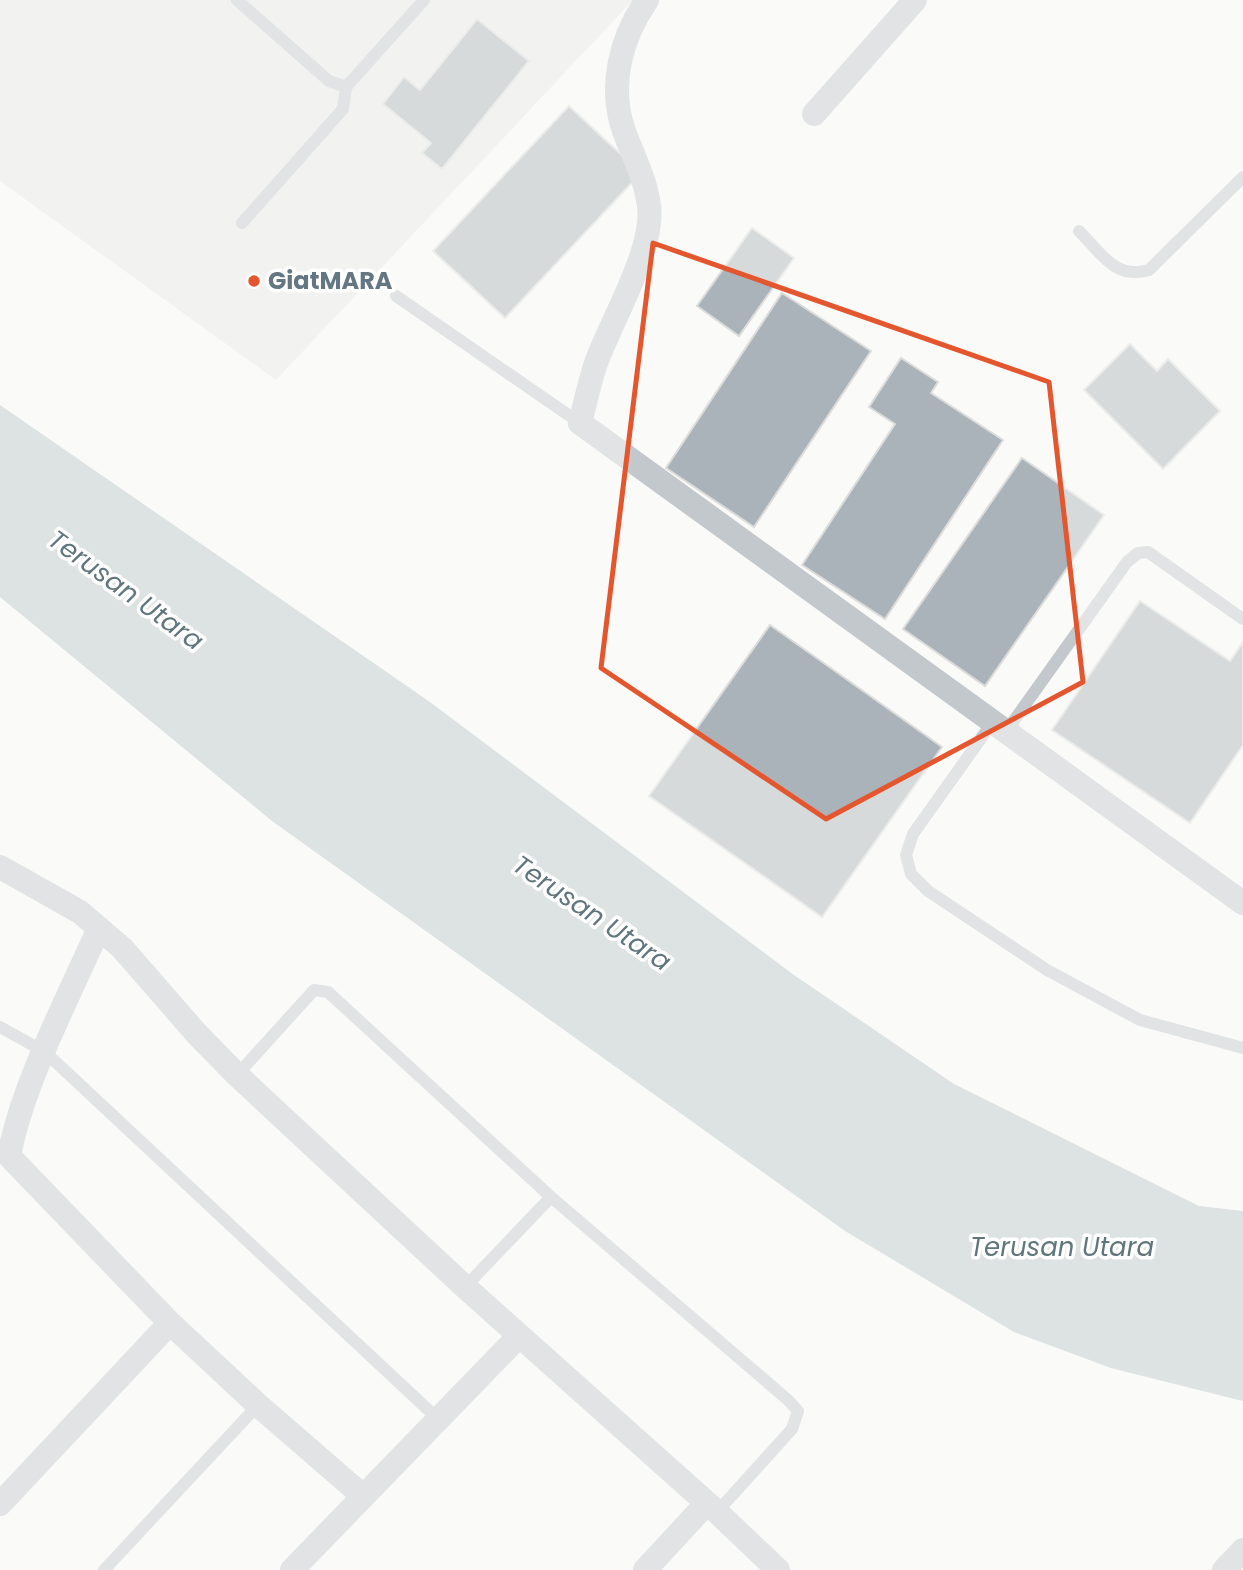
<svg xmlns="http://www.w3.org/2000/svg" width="1243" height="1570" font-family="Poppins,sans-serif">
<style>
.built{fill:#e8e9e9}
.water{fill:#bbc7cb}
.building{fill:#aab3b9;stroke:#dcdcda;stroke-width:2}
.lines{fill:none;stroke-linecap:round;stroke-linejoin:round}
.lane{stroke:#c3c8cc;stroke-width:12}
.street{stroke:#c3c8cc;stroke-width:24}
.marked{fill:none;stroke:#e4572e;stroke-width:5;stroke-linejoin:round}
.poi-dot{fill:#e4572e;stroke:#fff;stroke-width:2.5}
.labels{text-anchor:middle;stroke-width:7;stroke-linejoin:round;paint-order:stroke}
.poi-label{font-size:24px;font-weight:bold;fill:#657683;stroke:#fff;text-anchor:start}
.water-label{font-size:26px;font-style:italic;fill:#60757c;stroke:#fff}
</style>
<rect width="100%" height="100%" fill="#fafaf8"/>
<path class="built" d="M0,0H633L276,380L0,181Z"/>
<path class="water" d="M0,405L430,702L794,975L954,1084L1199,1206L1243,1211V1401L1111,1368L1014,1332L845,1231L272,821L0,597Z"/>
<path class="building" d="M477,19L529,61L442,169L422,153L431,143L383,104L404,77L420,90Z
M569,106L641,173L505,318L433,251Z
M752,228L794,258L739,336L697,306Z
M782,293L871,351L754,527L666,468Z
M1130,344L1157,371L1168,359L1220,411L1163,469L1084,390Z
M901,358L938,382L931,393L1003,440L885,619L802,565L895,424L869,407Z
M1022,458L1104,515L985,686L903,629Z
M1140,601L1230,661L1243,642V745L1190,823L1052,730Z
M770,625L942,747L822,917L649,796Z"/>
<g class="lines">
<path class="lane" d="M237,0L329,81L346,87L424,0
M242,223L343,109L346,87
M1079,231C1101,253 1115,280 1149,270L1243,177
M396,296L580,423
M992,723L913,834L906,855L911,874L928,891L1047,970L1140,1020L1243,1048
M1005,733L1127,562L1138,553L1148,552L1243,619
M0,1027L45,1052L438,1419
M237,1075L314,990L328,992L551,1197L788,1400L798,1411L792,1429L717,1512
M465,1287L551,1197
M104,1570L258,1405"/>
<path class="street" d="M647,0C621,37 608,86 624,131C633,156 646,180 649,206C655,250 609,324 595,366C589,385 585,404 580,423L1243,903
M814,114L915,0
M0,867L80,912L122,948L197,1034L237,1075L465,1287L717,1512L778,1570
M99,928C69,996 22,1085 9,1156L170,1323L258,1405L363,1496
M0,1504L170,1323
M292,1570L519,1336
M645,1570L707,1503
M1224,1570L1243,1550"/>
</g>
<path d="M0 0H1243V1570H0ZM653,243L1049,382L1083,682L826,819L601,668Z" fill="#fafaf8" fill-opacity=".55" fill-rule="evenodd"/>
<path class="marked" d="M653,243L1049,382L1083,682L826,819L601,668Z"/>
<circle class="poi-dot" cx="254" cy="281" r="7"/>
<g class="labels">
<g class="poi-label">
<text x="268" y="289">GiatMARA</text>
</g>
<g class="water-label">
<text transform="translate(126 590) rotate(36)" y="9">Terusan Utara</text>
<text transform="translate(592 913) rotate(34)" y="9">Terusan Utara</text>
<text x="1062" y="1256">Terusan Utara</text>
</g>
</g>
</svg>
